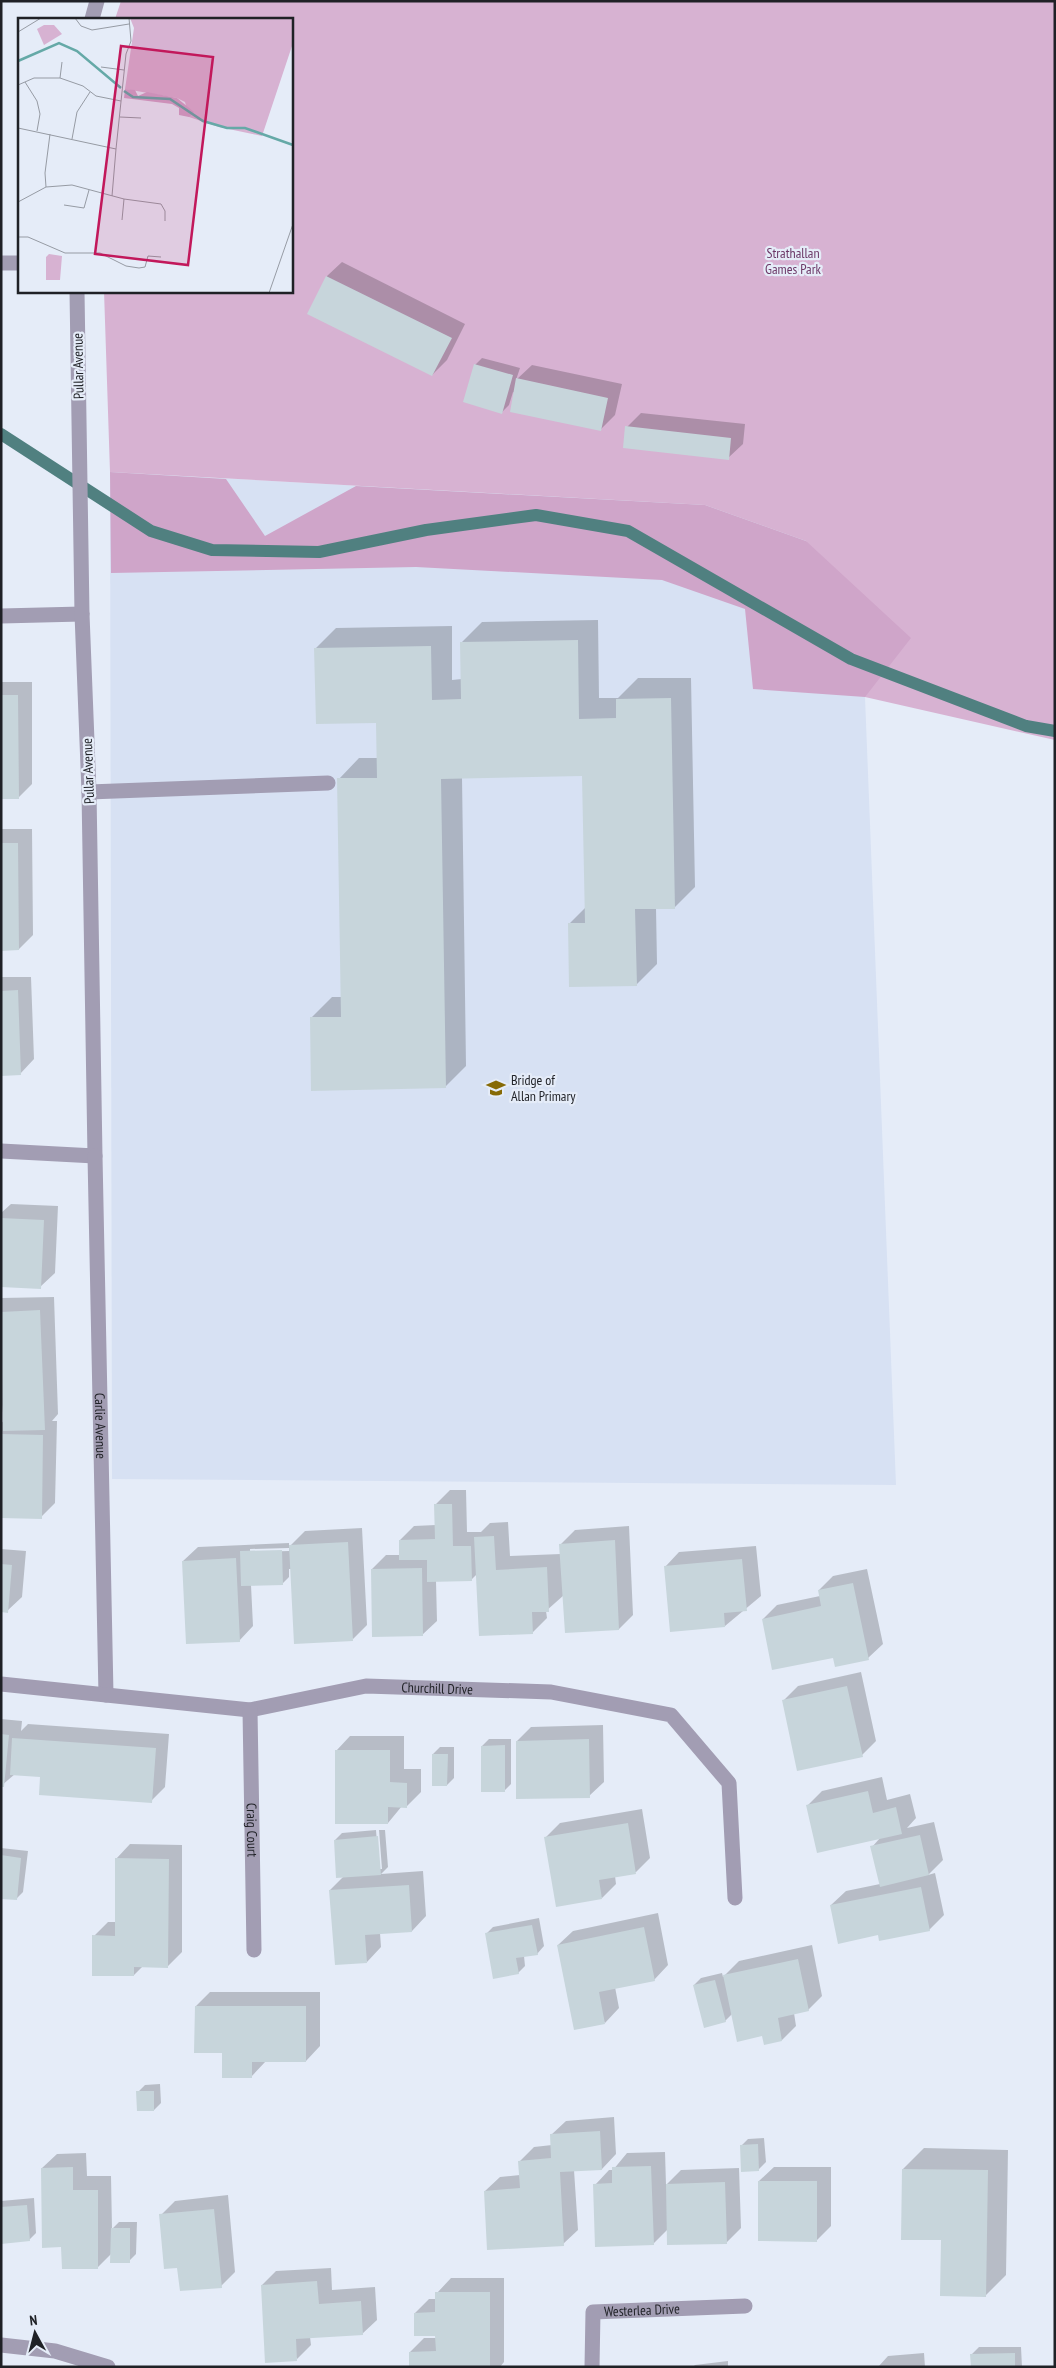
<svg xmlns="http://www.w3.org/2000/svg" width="1056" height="2368" font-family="'PT Sans Narrow',sans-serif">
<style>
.built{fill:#d7e1f3}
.green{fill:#d7b2d2}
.forest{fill:#cfa5c9}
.shadow{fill:#0003;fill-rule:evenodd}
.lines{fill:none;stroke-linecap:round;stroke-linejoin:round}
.stream{stroke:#508080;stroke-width:12}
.building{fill:#c7d5db}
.minor{stroke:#a29db3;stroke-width:15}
.labels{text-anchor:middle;stroke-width:4.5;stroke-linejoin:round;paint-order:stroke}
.park-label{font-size:14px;fill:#6c3867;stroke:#e5ecf8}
.street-label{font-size:14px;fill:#1f2126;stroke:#e5ecf8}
.poi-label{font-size:14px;fill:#1f2126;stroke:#e5ecf8;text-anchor:start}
.inset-river{fill:none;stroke:#65a9a7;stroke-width:2.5}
.inset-road{fill:none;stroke:#969ba4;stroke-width:1}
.view{fill:#c2185b;fill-opacity:0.15;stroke:#c2185b;stroke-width:2.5}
.inset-edge{fill:none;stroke:#1f2126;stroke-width:2.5}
</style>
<rect width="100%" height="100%" fill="#e5ecf8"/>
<path class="built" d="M110,472L705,505L806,541L865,697L896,1485L112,1479Z"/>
<path class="green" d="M121,1H1055V740L865,697L806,541L705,505L110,472L104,291H291V19H115Z"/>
<path class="forest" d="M110,472L226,479L265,536L356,486L705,505L806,541L911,638L865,697L753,689L745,609L662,580L416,567L111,573Z"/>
<path class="shadow" d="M342,262L465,324L447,360L432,375L309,314L327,276Z
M482,358L520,368L516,380L532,365L622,384L615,415L601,429L513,392L509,405L502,412L475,365Z
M641,413L745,424L743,444L728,458L627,427Z
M598,620L599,698H618L638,678H691L695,887L674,908H656L657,964L636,985L570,923L586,907L584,775L462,777L466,1066L445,1087L311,1018L332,997H342L339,779L359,758H378L377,721L316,648L336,628L452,626V680L462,679V642L482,622Z
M1,682H32V784L18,798H1Z
M1,829H32L33,935L19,949H1Z
M1,977H31L34,1059L20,1074H1Z
M11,1204L58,1206L55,1273L40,1287L1,1285V1213Z
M54,1297L58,1414L52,1421H57L55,1503L41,1517H1V1423L4,1421L1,1396V1298Z
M450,1490H466L467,1532H481L490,1523L508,1522L510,1556L561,1554V1544L575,1530L629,1526L633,1615L619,1629L566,1632L564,1595L546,1611L547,1618L532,1633L477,1574L471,1580L436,1581L437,1621L422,1635L372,1569L386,1555H400V1540L414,1526L436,1525V1504Z
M362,1528L367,1625L353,1639L292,1569H289V1577L282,1584L251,1585L253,1626L239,1641L183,1561L198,1547L289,1543V1547L305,1531ZM289,1548V1551L250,1552V1549Z
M756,1546L761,1596L725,1626L665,1567L679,1552Z
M1,1549L26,1551L22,1597L7,1611H1Z
M867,1569L883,1644L868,1658L834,1656L763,1619L777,1605L820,1596L819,1590L833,1576Z
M861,1672L876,1741L862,1755L783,1701L798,1686Z
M1,1719L22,1721L21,1731L28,1724L169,1734L165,1787L151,1801L42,1775L15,1774L1,1786Z
M603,1725L604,1782L589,1796L517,1741L531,1727Z
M350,1736H404V1769H421V1792L407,1806H402L388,1823L336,1751Z
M489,1739H511V1784L504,1791L482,1746Z
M440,1747H454V1778L447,1785L433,1754Z
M882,1777L887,1800L910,1794L916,1818L907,1828L934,1822L943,1860L928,1875L935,1873L944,1915L929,1930L879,1934L831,1905L846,1891L880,1884L872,1847L880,1838L808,1805L822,1791Z
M642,1809L650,1858L636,1872L615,1876L616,1884L602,1898L546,1837L560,1823Z
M376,1830L379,1869H382L379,1830H385L388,1867L381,1874L423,1871L426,1916L412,1931L380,1933L381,1947L367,1962L330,1890L344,1876L335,1840L342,1833Z
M130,1844L182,1845V1952L167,1967L143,1966L134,1975L94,1936L108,1922H116V1859Z
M1,1848L28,1851L23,1892L16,1899L1,1897Z
M658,1913L668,1965L654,1980L615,1987L619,2008L605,2023L558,1945L573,1931Z
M539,1918L544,1946L537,1954L524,1956L525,1966L518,1973L486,1934L493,1927Z
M812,1945L822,1996L808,2010L794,2013L796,2026L782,2040L763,2034L732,2014L725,2021L694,1985L701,1978L722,1973L723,1977L739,1961Z
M210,1992H320V2046L306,2061H266L251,2077L223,2052L196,2006Z
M160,2084L161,2103L154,2110L138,2092L145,2085Z
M614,2117L616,2154L602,2169L574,2170L578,2230L563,2244L485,2191L500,2177L520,2175V2161L534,2147L552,2145L551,2135L566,2121Z
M764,2138L766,2162L758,2170L741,2146L748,2139Z
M924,2148L1008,2150L1006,2275L985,2296L942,2239L903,2169Z
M665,2152L666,2185L681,2170L739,2168L741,2228L726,2243L668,2229L653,2244L595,2185L609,2170H613L627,2153Z
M86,2153L87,2176H111L112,2229L119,2222H137L136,2254L129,2261L112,2253L98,2267L63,2246L42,2168L57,2154Z
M774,2167H831V2226L816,2241L759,2181Z
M228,2195L235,2272L221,2286L161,2215L175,2201Z
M34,2198L36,2233L29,2240L1,2243V2201Z
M331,2268L332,2290L375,2287L377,2320L362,2334L310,2337L311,2345L297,2359L262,2285L276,2271Z
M451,2278H504V2362L500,2367H410V2352L424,2338H437L415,2313L429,2299H437V2293Z
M979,2347H1021L1022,2367H972V2354Z
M924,2353L925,2367H878L888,2356Z
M728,2361V2367H693L695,2365Z"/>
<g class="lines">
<path class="stream" d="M1,434L151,531L212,550L319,552L426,530L536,515L628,531L851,659L1026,726L1055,731"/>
</g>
<path class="building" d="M326,276L452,338L432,376L307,314Z
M474,364L513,375L502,414L463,402Z
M516,378L608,398L601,431L510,412Z
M625,426L731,438L729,460L623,448Z
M578,640L579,719L616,718V699L671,698L675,909H635L637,986L569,987L568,923H585L582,776L441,779L446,1088L311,1091L310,1017H341L337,778H377L376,723L316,724L314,648L431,646L432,700L461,699L460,642Z
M1,695H18L19,799H1Z
M1,843H18L19,950L1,951Z
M18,990L21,1075L1,1076V991Z
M1,1218L44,1220L41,1289L1,1287Z
M40,1310L45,1430L3,1431L1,1312Z
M1,1434L43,1435L42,1519L1,1518Z
M434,1504H452L453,1546H471L472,1581L427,1582V1560H399V1540L435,1539Z
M494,1536L496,1570L547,1567L549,1612H532L533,1634L479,1636L474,1537Z
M615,1540L619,1630L565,1633L559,1544Z
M348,1542L353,1641L294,1644L289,1545Z
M282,1550L283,1585L241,1586L240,1551Z
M236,1558L240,1642L186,1644L182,1561Z
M742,1559L747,1611L724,1613L725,1627L670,1632L664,1566Z
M1,1564L12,1565L8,1613L1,1612Z
M422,1568L423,1636L372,1637L371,1569Z
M853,1583L869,1660L835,1667L833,1658L772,1670L762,1619L821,1606L818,1590Z
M847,1686L863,1757L797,1771L782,1700Z
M1,1734L9,1735L4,1787H1Z
M12,1738L156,1748L152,1803L39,1795L40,1777L10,1775Z
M589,1739L590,1798L516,1799V1741Z
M505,1745V1792H481V1746Z
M335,1750H390V1782L407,1783V1808L388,1807V1824H335Z
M432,1754H448L447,1786H432Z
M868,1791L873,1813L896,1807L902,1834L817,1853L806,1805Z
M628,1823L636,1874L599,1880L602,1899L556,1907L544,1837Z
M920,1835L929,1875L880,1887L870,1846Z
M378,1836L381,1875L336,1878L334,1840Z
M1,1855L21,1858L17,1900L1,1899Z
M115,1858L169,1859L168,1968L134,1967V1976H92V1935L115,1936Z
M409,1885L412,1932L365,1935L367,1963L335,1965L329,1890Z
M921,1887L930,1931L879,1941L878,1935L838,1944L830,1905Z
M532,1925L538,1955L516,1958L519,1974L493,1979L485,1933Z
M644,1927L655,1981L599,1992L605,2024L574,2030L557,1945Z
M798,1959L809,2011L778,2018L782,2041L764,2045L762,2036L737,2042L723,1975Z
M715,1980L726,2022L704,2028L693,1985Z
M195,2006H306V2062H252V2078H222V2053H194Z
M136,2091H154V2111H137Z
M600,2131L602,2170L560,2172L564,2246L487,2250L484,2191L520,2188L518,2161L551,2158L550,2134Z
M758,2144L759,2171L741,2172L740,2145Z
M651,2166L654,2245L595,2247L593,2184L612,2183V2167Z
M73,2167V2190H98V2269H62L61,2247L42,2248L41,2168Z
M902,2169L988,2170L986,2297L940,2296L941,2240H901Z
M758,2181H817V2242L758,2241Z
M725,2182L727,2244L667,2245L666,2184Z
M27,2205L30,2241L1,2244V2207Z
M214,2209L222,2288L180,2291L177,2268L164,2269L159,2214Z
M111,2228H130V2263H110Z
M317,2281L319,2304L361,2301L363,2335L296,2339L297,2361L265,2363L261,2285Z
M435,2292H490V2367H409V2352L436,2351L435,2336H414V2313L435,2312Z
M1015,2353V2367H971L970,2354Z"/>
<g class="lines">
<g class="minor">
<path d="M92,19L97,1"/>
<path d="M1,263H19"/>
<path d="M1,616L82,614"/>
<path d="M89,792L328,783"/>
<path d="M1,1151L95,1156L89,792L82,614L77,291"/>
<path id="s1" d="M95,1156L106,1695"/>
<path id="s2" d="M1,1684L250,1710L366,1686L551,1692L671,1715L729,1783L735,1898"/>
<path id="s3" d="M250,1710L254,1950"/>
<path d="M1,2345L55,2351L108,2367"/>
<path id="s4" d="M592,2367L593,2312L745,2306"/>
</g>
</g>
<defs>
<g id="school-bare" transform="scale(1.5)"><path d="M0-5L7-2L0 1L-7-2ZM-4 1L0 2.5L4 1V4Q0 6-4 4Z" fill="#866a06" stroke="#e5ecf8" stroke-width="2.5" paint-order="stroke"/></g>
</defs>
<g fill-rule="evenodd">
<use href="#school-bare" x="496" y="1088"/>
</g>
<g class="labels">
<g class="park-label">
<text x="793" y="258">Strathallan<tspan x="793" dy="16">Games Park</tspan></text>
</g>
<g class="street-label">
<text transform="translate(78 366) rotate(-91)" y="5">Pullar Avenue</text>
<text transform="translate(88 771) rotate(-92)" y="5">Pullar Avenue</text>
<text dy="5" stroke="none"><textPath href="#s1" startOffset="270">Carlie Avenue</textPath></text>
<text dy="5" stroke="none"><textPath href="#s2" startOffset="440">Churchill Drive</textPath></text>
<text dy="5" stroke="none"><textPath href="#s3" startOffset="120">Craig Court</textPath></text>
<text dy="5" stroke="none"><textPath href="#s4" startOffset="104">Westerlea Drive</textPath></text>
</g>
<g class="poi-label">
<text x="511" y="1085">Bridge of<tspan x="511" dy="16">Allan Primary</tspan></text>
</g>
</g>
<g transform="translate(18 18)">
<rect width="275" height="275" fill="#e5ecf8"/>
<path d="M112,0H275V25L244,118L201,109L171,99L167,84L159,80L107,71L116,10ZM26,7H36L44,16L26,27L19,11ZM31,236L44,238L42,262H28V239Z" fill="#d7b2d2"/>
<path d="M107,71L117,72L120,78L129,74L159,80L176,94L171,99L161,97V90L154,86L106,80Z" fill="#cfa5c9"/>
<path class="inset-river" d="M0,43L41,25L59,33L103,70M106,73L115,79L152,81L185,103L209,110H227L275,127"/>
<path class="inset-road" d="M57,0L63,8L74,12L111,6M0,14L23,0M83,49L106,52M42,60L44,44M7,64L19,83L22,96L19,113M0,67L16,60H42L65,68L78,78L103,83M102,99L123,100M0,110L98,131L108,36L113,23L111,0M54,121L59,94L72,74M28,169L27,155L32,116M94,178L98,131M0,184L28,169L54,167L106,181L143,186L147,193V203M46,187L66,190L71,172M104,202L106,181M0,219H10L47,235H82L108,248L121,250L127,249L130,238L143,239M251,275L275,206"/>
<path class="view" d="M103,28L195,39L170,247L77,236Z"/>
<rect width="275" height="275" class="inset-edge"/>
</g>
<rect width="1056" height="2368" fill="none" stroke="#1f2126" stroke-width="5"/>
<g transform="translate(35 2333) rotate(353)" stroke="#e5ecf8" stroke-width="4" paint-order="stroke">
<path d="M0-4L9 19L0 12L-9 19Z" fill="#1f2126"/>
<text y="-8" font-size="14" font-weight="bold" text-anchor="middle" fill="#1f2126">N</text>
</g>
</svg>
